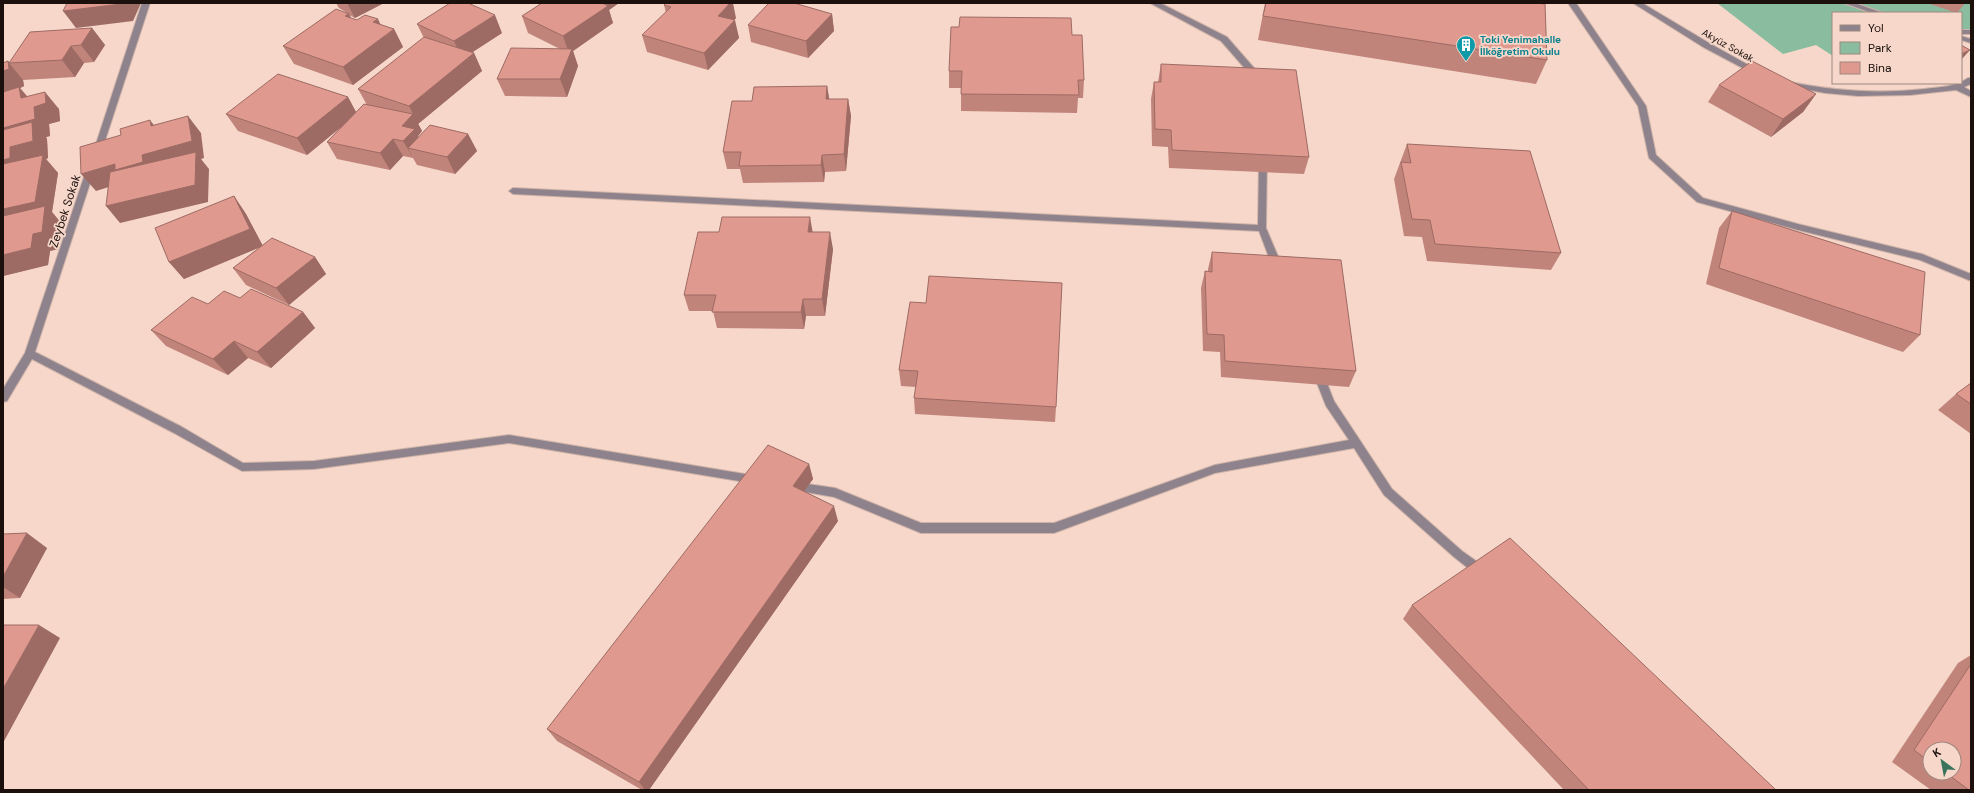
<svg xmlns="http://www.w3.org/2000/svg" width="1974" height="793" font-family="'DM Sans',sans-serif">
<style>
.green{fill:#8abc9f}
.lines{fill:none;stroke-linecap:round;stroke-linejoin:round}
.minor-casing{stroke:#cfb3a8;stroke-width:2}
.minor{fill:#8e838c;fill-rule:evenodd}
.wall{fill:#c1847b;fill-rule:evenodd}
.shaded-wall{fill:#9d6b64}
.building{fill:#e0998f;stroke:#9d6b64}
.labels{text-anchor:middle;stroke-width:3.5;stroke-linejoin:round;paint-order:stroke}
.far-culture-label{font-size:10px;font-weight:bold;fill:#0d838f;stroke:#f6d7ca;text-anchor:start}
.far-street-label{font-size:10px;fill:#1b100c;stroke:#f6d7ca}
.street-label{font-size:12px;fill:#1b100c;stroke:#f6d7ca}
</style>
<rect width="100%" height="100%" fill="#f6d7ca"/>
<path class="green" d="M1717,3H1971V32H1961V13H1833V56L1816,45L1783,54Z"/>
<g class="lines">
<g class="minor-casing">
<path id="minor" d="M142,3H150L101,153L97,156L94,155L93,153Z
M1150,3H1160L1227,37L1261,76V80H1255L1221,41Z
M1568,3H1576L1646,106L1656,155L1703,198L1798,224L1922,254L1971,274V281L1920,260L1798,230L1697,202L1649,158L1638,106Z
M1633,3H1642L1709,43L1761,72L1760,74H1754L1703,47Z
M1844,3H1855L1883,13H1872Z
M1961,30H1971V34H1961Z
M1961,36L1971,39V43L1961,40Z
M1968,78H1971V84L1964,87L1971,91V97L1956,90L1910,95L1858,96L1825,93L1787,86L1786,84L1790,82C1835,91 1879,94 1924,89C1940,87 1955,87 1968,78Z
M1263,156L1267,159L1266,228L1283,268L1278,271L1273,268L1259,231L513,194L509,191L513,188L1258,225L1259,159Z
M91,165L95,168L35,352L182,427L243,463L314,461L509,435L757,476L761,477L762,480L761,483L757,484L509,443L314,469L242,471L174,433L32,359L7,401L3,402V389L25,353L87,168Z
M1318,369L1321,370L1323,373L1334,401L1392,489L1462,551L1486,568L1488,572L1486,576L1482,577L1478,576L1454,557L1384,495L1354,448L1215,473L1054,533H921L834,497L794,490L790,489L789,486L790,483L794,482L835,488L921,523H1054L1215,465L1349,440L1326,406L1313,373L1315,370Z"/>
</g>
<use href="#minor" class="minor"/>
</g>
<path class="wall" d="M336,3H384L355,18L349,15L351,19L357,20L380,25L394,29L403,47L353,85L294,64L283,46L347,13L339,8Z
M542,3H619L609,10L613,23L573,51L578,66L567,97L505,96L497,79L560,49L528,33L522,16Z
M1265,3H1535L1547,60L1536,84L1258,40Z
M1927,3H1965L1957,13Z
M664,5L736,18L734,20L739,38L708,70L647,52L642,35L666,13Z
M832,14L834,31L808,58L751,42L748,25Z
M417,24L502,33L471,53H474L482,71L418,124L422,131L418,136V137L468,134L477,151L455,174L417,165L413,158L403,156L390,170L337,159L327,142L340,128L307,155L238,131L226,114L348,97L356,112L367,105L358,89L424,38Z
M92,28L105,45L94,62L84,63L75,77L23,80L24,86L20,88L27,96L59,109L60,121L49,124L50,136L46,137L47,139L48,158L46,159L58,173L52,212L61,223L58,249L50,251L48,265L3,276V63L8,61L9,63Z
M1072,35L1084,80L1083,98H1078L1077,113L961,111V88H949V71Z
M1161,64L1309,157L1304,174L1169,168L1168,147L1152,146L1151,99L1154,82H1158Z
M1719,85L1816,94L1803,112L1771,137L1708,102Z
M827,86L829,99H848L851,116L846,171L825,172L824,182L743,183L740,169H727L723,152L752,101Z
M1407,144L1561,253L1551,270L1427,261L1422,237L1404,236L1394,179Z
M234,196L246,214L262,245L315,257L326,274L289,305L246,285L233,268L260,247L184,279L169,262Z
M1732,211L1920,335L1903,352L1706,284L1719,228Z
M813,232L833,249L825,316H806L804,329L717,328L713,311H689L684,295Z
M1212,252L1356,371L1349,387L1221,377L1220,352L1203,351L1201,288L1205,271H1208V269Z
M240,298L303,312L315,328L271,368L248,358L228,375L166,346L151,330L208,304Z
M926,303L1056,407L1055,422L915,414L914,398L916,387L901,386L899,370Z
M1971,383V434L1938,410L1956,394Z
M809,464L813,479L804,491L838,521L649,790H642L557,741L547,729Z
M3,534L47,548L20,598L3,599Z
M1412,605L1776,790H1564L1403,619Z
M1971,655V790H1931L1892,762L1958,663ZM1930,749L1954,773H1930Z"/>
<path class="shaded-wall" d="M121,3H141L133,21L76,28L63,11Z
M347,3H384L355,18Z
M606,3H619L609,10L613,23L573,51L578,66L567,97L560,79L569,53L563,36L607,6Z
M730,3H733L736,18L722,33L718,16Z
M349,14L358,31L345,16Z
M832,14L834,31L808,58L806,41Z
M495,15L502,33L462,59L454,41Z
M378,19L386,36L394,29L403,47L353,85L343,67L373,22Z
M735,20L739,38L708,70L704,53Z
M92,28L105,45L94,62L81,45Z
M71,46L84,63L75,77L62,60Z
M1970,50L1962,59H1961V54Z
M474,53L482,71L418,124L409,106Z
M8,61L10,63H9L23,80L24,86L20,88L34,105L45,92L59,109L60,121L49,124L50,136L46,137L47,139L48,158L46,159L58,173L52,212L61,223L58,249L50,251L48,265L3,276V71Z
M827,86L830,103L826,99Z
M1816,94L1803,112L1771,137L1783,119Z
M348,97L357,114L307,155L297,138Z
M848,99L851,116L846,171L844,154Z
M413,114L422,131L418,136L424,146L408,148L413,158L403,141L402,126Z
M188,116L201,133L204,158L201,159L209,169L208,202L120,223L106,206L125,182L96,191L81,174L142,155Z
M150,120L163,137L151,126Z
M468,134L477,151L455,174L447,157Z
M393,139L403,156L390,170L380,153Z
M822,155L825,172L824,182L821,165Z
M234,196L246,214L263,246L184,279L169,262Z
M810,217L813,234L808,232Z
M830,232L833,249L825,316L822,299Z
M315,257L326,274L289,305L276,288Z
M803,299L806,316L804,329L801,312Z
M303,312L315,328L271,368L257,352Z
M234,341L248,358L228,375L213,359Z
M809,464L813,479L797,501L793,486Z
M834,506L838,521L649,790H645L639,782Z
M27,533L47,548L20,598L3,587V577Z
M39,625L60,638L3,743V689Z"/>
<path class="building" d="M67,3H121V4L63,11Z
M450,3H468L495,15L454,41L417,24Z
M542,3H602L608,6L563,36L522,16Z
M666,3H730L718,16L735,20L704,53L642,35L671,7L664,5Z
M769,3H794L832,14L806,41L748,25Z
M1266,3H1535L1545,4L1547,60L1263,16Z
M336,9L349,14L345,16L357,20L365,15L378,19L373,22L394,29L343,67L283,46Z
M960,17L1071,18L1072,35H1082L1084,80H1078L1079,95L961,94L962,71H949L951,27H959Z
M92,28L81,45L71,46L62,60L9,63L30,32Z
M424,37L474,53L409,106L358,89Z
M1961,45L1970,50L1961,54Z
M511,48L572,49L560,79H497Z
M8,61L9,69L3,71V63Z
M1752,61L1816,94L1783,119L1719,85Z
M1161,64L1296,70L1309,157L1172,150L1171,130L1155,129L1154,82H1161Z
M278,74L348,97L297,138L226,114Z
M827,86L826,99H848L844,154L822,155L821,165L739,166L741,152H723L732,101H752L754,87Z
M19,87L21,98L45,92L46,103L34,107L35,119L3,128V92Z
M364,104L413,114L402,126L415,129L403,141L393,139L380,153L327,142Z
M188,116L192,141L142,155L143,162L115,170V164L81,174L80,147L121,135L120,129L150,120L151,126Z
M32,122L33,141L10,147V158L3,160V130Z
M430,125L468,134L447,157L408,148Z
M1407,144L1530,151L1561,253L1435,244L1430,220L1412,219L1401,162L1411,163Z
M196,152L195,185L106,206L110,172Z
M43,155L35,202L3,209V164Z
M234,196L250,229L169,262L155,228Z
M45,206L42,232L33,234L31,248L3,255V216Z
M1732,211L1925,272L1920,335L1719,268Z
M722,217H810L808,232H830L822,299H803L801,312H712L716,295H684L698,232H719Z
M272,238L315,257L276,288L233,268Z
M1212,252L1341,260L1356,371L1225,361L1224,335L1207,334L1205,271L1212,272Z
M929,276L1062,283L1056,407L914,398L918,371L899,370L910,302L926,303Z
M251,289L303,312L257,352L234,341L213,359L151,330L192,297L208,304L224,291L240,298Z
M1971,383V404L1956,394Z
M768,445L809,464L793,486L834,506L639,782L547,729Z
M27,533L3,577V534Z
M1510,538L1776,790H1589L1412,605Z
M3,625H39L3,689Z
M1971,664V790H1969L1946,773H1954V749H1930V762L1914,750Z"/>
<defs>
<g id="building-pin" transform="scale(1)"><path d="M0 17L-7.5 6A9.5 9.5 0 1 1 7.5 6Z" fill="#0f9aa8" stroke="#f6d7ca"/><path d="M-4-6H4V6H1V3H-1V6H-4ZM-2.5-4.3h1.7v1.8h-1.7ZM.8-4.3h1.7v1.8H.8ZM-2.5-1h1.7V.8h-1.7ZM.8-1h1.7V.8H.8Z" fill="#fff"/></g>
</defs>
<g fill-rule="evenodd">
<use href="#building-pin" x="1466" y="45"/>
</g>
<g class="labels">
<g class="far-culture-label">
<text x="1480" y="43">Toki Yenimahalle<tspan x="1480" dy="12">İlköğretim Okulu</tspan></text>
</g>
<g class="far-street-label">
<text transform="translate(1728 45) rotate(29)" y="4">Akyüz Sokak</text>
</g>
<g class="street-label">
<text transform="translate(65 211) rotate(-72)" y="4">Zeybek Sokak</text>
</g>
</g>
<rect width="1974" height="793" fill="none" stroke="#1b100c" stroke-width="8"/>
<rect x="1832" y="12" width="130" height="72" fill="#f6d7ca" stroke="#9e877e"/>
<rect x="1840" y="25" width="20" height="6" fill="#8e838c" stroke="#9e877e"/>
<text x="1868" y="32" font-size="12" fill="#1b100c">Yol</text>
<rect x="1840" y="42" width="20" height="12" fill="#8abc9f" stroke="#9e877e"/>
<text x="1868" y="52" font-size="12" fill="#1b100c">Park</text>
<rect x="1840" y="62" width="20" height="12" fill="#e0998f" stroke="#9e877e"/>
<text x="1868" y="72" font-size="12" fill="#1b100c">Bina</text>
<g transform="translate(1942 761) rotate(328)"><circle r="19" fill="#f6d7ca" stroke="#9e877e"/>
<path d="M0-3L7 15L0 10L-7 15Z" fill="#39735c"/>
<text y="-6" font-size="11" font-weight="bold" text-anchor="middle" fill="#1b100c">K</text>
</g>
</svg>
